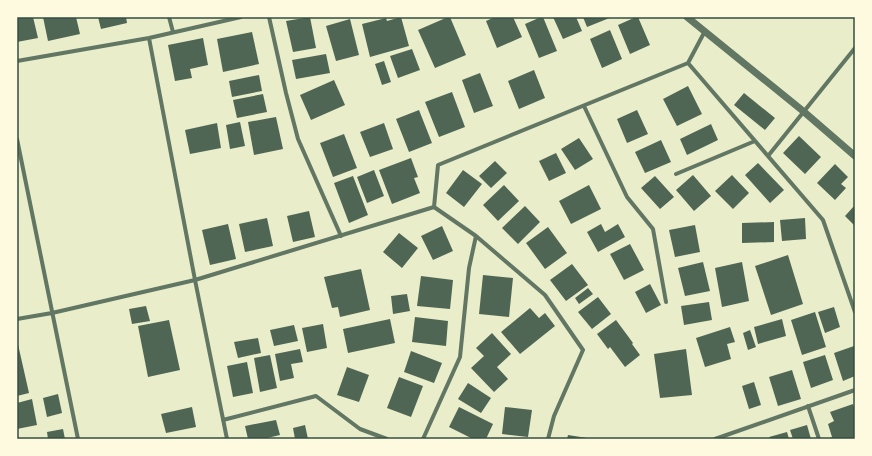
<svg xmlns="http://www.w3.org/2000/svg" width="872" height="456" font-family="Figtree,sans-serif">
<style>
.building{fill:#4f6655}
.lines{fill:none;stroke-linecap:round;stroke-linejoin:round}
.minor{stroke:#617663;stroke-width:4}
.tertiary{stroke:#617663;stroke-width:7}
.neatline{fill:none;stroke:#344e41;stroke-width:1.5}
</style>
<rect width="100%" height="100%" fill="#e9edc9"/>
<path class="building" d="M17,17H33L38,38L17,42Z
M43,17H76L80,34L48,41Z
M98,17H126L127,23L101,29Z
M310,17L316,48L293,52L286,21Z
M401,17L409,46L370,57L362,24L386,18L387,21Z
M448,17H450L466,55L435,68L418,30Z
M495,17H513L522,37L497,48L486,21Z
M541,17H543L557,51L539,58L525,24Z
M553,17H576L582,31L563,39Z
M583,17H612L587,27Z
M636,17H638L650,45L630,54L618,25Z
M350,19L359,55L336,61L326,26Z
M610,30L622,59L602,68L590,39Z
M252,32L259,64L223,72L217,39Z
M203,38L208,65L190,69L192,78L175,81L168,45Z
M412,49L420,70L398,78L390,56Z
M326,54L330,73L296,79L292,60Z
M384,61L391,82L382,85L375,64Z
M534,70L545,98L519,109L508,81Z
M480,73L493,106L474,113L462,80Z
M259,75L262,91L232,97L229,81Z
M334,80L345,105L311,120L300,95Z
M688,86L702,114L677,126L663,99Z
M452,92L465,127L439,137L425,102Z
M744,93L775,118L765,130L734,105Z
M263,94L267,112L237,118L233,100Z
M419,110L432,143L409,152L396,119Z
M637,110L648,134L627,143L617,119Z
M276,117L283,149L254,155L248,122Z
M240,122L245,146L230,149L226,125Z
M217,123L221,148L190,154L185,130Z
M384,123L393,149L370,157L360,132Z
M711,124L718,140L687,155L680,139Z
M344,134L357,168L333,177L320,143Z
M799,136L821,157L805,174L783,153Z
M579,138L593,159L575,170L561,149Z
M661,140L671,162L645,173L635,152Z
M556,153L566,173L549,181L539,161Z
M411,158L418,177L414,178L420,193L392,204L379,170Z
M495,161L507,173L491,188L479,176Z
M758,163L784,190L770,203L745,175Z
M835,164L848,177L841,184L846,188L835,200L817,183Z
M374,170L384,196L367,203L357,177Z
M463,170L482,184L464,207L446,193Z
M693,175L711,196L694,211L676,190Z
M732,175L749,193L733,209L715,191Z
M353,176L368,215L349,223L334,183Z
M655,176L674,197L660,209L641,188Z
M504,185L519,201L498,221L483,205Z
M589,185L601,209L571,224L559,201Z
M855,205V226L845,216Z
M525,206L540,222L518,244L502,228Z
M309,211L315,237L293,242L287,216Z
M267,218L273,246L245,252L239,224Z
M805,218L806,239L782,241L780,220Z
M774,222V242L742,243V223Z
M228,224L236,259L210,265L202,230Z
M601,224L605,232L618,224L625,237L598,252L587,232Z
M695,225L700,252L675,257L669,230Z
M442,226L453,251L433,260L421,236Z
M548,227L567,253L545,269L526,243Z
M399,233L418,248L402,268L383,252Z
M630,244L644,270L624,280L610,254Z
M788,255L803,304L771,315L755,266Z
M703,262L710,291L685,296L678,268Z
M742,262L749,301L722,307L715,268Z
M572,264L588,285L566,301L550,280Z
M361,269L370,310L340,317L338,307L332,308L324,277Z
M483,275L513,278L509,317L479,314Z
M421,276L453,280L450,309L417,306Z
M650,284L661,305L646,313L635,292Z
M588,288L593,294L579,304L575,298Z
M407,294L410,311L393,314L391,296Z
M598,297L611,314L592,329L578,312Z
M709,302L712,320L684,325L681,306Z
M146,306L150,321L132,324L129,309Z
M834,307L840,327L825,333L818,312Z
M530,308L539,318L545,313L555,326L520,354L501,332Z
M815,312L826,347L802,355L791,320Z
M415,317L448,321L446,346L412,342Z
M390,319L395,343L348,353L343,329Z
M782,319L786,336L758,344L754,327Z
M169,320L180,370L148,377L138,326Z
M616,320L633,343L632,344L640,355L625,367L610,347L608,349L597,334Z
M323,324L327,348L307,352L302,328Z
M294,325L298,341L274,346L270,330Z
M730,327L735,342L727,344L731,359L705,367L696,338Z
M750,330L756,347L748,350L743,333Z
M492,333L511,354L497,367L508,379L494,392L471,368L484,356L476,348Z
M258,338L261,353L238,358L234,342Z
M17,340L29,393L17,396Z
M854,346L855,376L843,381L834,353Z
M300,349L303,362L291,364L294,378L280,381L275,354Z
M686,349L692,395L660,398L654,354Z
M411,351L442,363L434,383L404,372Z
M270,355L277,388L260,392L254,358Z
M825,355L833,380L811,388L803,362Z
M247,362L253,393L233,397L227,366Z
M347,367L369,375L359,402L337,395Z
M792,370L801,399L778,406L769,377Z
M399,377L423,386L411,417L387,408Z
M754,382L761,405L749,409L742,386Z
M468,383L491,398L481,413L458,399Z
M58,394L62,413L47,417L43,398Z
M32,399L37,425L17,429V403Z
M853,404L855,410V439H827L832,437L828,424L834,421L830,412Z
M192,407L196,427L166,433L161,414Z
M459,407L493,424L486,439H473L449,427Z
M505,407L532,410L528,437L502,434Z
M276,420L280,435L263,439H248L245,426Z
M305,425L308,439H295L293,428Z
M807,425L811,439H793L790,430Z
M63,429L65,439H48L47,432Z
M787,432L789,439H770L769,437Z
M568,435L587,438V439H567Z"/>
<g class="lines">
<path class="minor" d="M169,17L173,32
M269,17L286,93L298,139L341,236
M705,31L688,63L823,220L855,312
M149,38L195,280L227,439
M17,61L149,38L241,17
M584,106L627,197L653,229L666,302
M17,139L78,439
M768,156L855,48
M676,174L755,141
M434,207L438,165L688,63
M17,319L52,313L195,280L434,207L476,236L545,295L583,350L554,416L548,439
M808,406L819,439
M223,420L316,396L360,429L387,439
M423,439L460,357L469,268L476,236
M715,439L855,390"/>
<path class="tertiary" d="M687,17L803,111L855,156"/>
</g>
<rect width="872" height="456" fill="none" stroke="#fefae0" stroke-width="36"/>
<rect x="18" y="18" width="836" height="420" class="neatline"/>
</svg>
